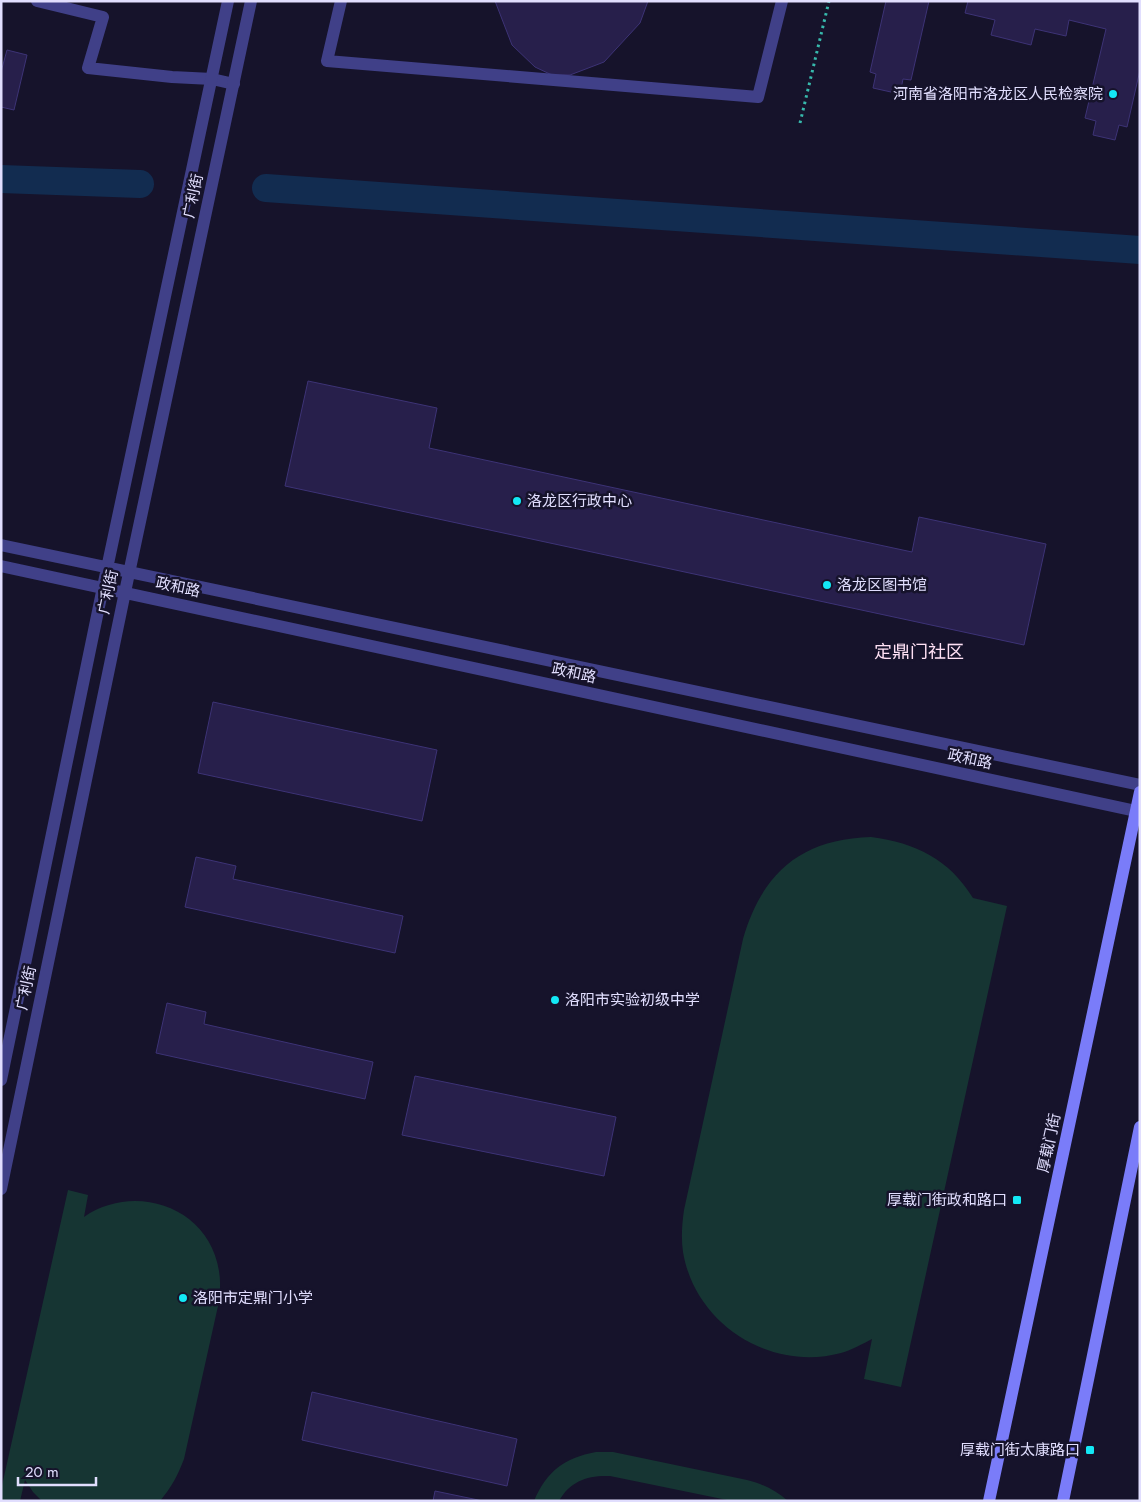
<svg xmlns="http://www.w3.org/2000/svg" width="1141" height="1502" font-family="Jost,'Noto Sans SC',sans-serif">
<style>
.green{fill:#163533}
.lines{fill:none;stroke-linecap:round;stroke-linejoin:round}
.canal{stroke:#122c50;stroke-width:28}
.building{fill:#271f4b;stroke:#3d3376}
.path{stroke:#37b9ac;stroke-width:3;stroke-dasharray:2.5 4;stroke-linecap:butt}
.service{stroke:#404088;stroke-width:12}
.tertiary{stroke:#404088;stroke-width:12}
.secondary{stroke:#7a7cf9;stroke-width:12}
.poi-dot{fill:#13e8f5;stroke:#16132b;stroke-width:2}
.labels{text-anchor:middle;stroke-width:5;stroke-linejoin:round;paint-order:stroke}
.poi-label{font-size:15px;fill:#e1defe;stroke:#16132b;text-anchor:start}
.street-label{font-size:15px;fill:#e1defe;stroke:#16132b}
.quarter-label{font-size:18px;fill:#fee0f4;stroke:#16132b}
</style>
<rect width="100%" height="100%" fill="#16132b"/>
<path class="green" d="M871,837C916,843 949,859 973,898L1007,906L901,1387L864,1379L872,1339C862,1344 852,1350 841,1353C770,1372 695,1324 683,1252C681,1238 682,1224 684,1210L743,939C762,873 801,839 871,837Z
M68,1190L88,1195L84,1217C135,1182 209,1207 219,1271C221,1283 220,1294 218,1306L184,1459C178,1475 171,1488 160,1501H42L33,1492L25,1480L20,1501H1V1490Z
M596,1452H613L747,1480C763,1484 775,1490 788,1501H732L610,1476C588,1475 570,1481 559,1501H534C547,1471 564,1458 596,1452Z"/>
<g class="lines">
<path class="canal" d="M1,179L140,184
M266,188L1140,250"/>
</g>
<path class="building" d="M495,1H648L640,23L604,62L570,75H552L535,67L512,45Z
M886,1H929L911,80L903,79L900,94L873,88L876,74L870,72Z
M968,1H1140V70L1127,127L1119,125L1115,140L1093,135L1096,121L1085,118L1106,29L1069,20L1066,36L1035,29L1031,45L991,35L995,20L965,13Z
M7,50L27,55L14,110L1,107V72Z
M308,381L437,408L429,448L912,552L919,517L1046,544L1024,645L285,486Z
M213,702L437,750L422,821L198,773Z
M196,857L236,866L233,879L403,916L395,953L185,907Z
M167,1003L206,1012L204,1024L373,1062L365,1099L156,1053Z
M415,1076L616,1117L604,1176L402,1135Z
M312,1392L517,1439L507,1486L302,1440Z
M435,1491L483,1501H433Z"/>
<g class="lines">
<path class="path" d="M800,123L829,1"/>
<path class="service" d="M37,1L103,17L88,68L172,77L212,79L234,84
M341,1L327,61L758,97L782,1"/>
<path class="tertiary" d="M1,545L1140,785
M1,566L1140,812
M1,1080L103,587L228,1
M1,1189L125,592L251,1"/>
<path class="secondary" d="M989,1501L1140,792
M1063,1501L1140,1127"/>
</g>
<g class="poi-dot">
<circle cx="1113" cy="94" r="5"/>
<circle cx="517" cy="501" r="5"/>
<circle cx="827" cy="585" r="5"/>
<circle cx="555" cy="1000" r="5"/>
<rect x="1012" y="1195" width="10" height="10" rx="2.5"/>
<circle cx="183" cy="1298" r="5"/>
<rect x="1085" y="1445" width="10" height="10" rx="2.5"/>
</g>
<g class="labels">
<g class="poi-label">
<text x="1103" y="99" text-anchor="end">河南省洛阳市洛龙区人民检察院</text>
<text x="527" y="506">洛龙区行政中心</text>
<text x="837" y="590">洛龙区图书馆</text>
<text x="565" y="1005">洛阳市实验初级中学</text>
<text x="1007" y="1205" text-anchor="end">厚载门街政和路口</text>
<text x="193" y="1303">洛阳市定鼎门小学</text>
<text x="1080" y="1455" text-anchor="end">厚载门街太康路口</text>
</g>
<g class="street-label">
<text transform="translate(193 196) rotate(-78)" y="5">广利街</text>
<text transform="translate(178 587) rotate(12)" y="5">政和路</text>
<text transform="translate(108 592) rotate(-78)" y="5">广利街</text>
<text transform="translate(574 673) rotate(12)" y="5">政和路</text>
<text transform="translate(970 759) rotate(12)" y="5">政和路</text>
<text transform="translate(26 988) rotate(-78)" y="5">广利街</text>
<text transform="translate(1049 1143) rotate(-78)" y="5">厚载门街</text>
</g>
<g class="quarter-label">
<text x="919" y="658">定鼎门社区</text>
</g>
</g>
<rect width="1141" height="1502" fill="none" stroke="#e1defe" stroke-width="5"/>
<path d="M18 1477v8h78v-8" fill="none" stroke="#e1defe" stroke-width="2.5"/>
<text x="25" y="1477" font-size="15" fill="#e1defe" stroke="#16132b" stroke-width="4" paint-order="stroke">20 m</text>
</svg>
